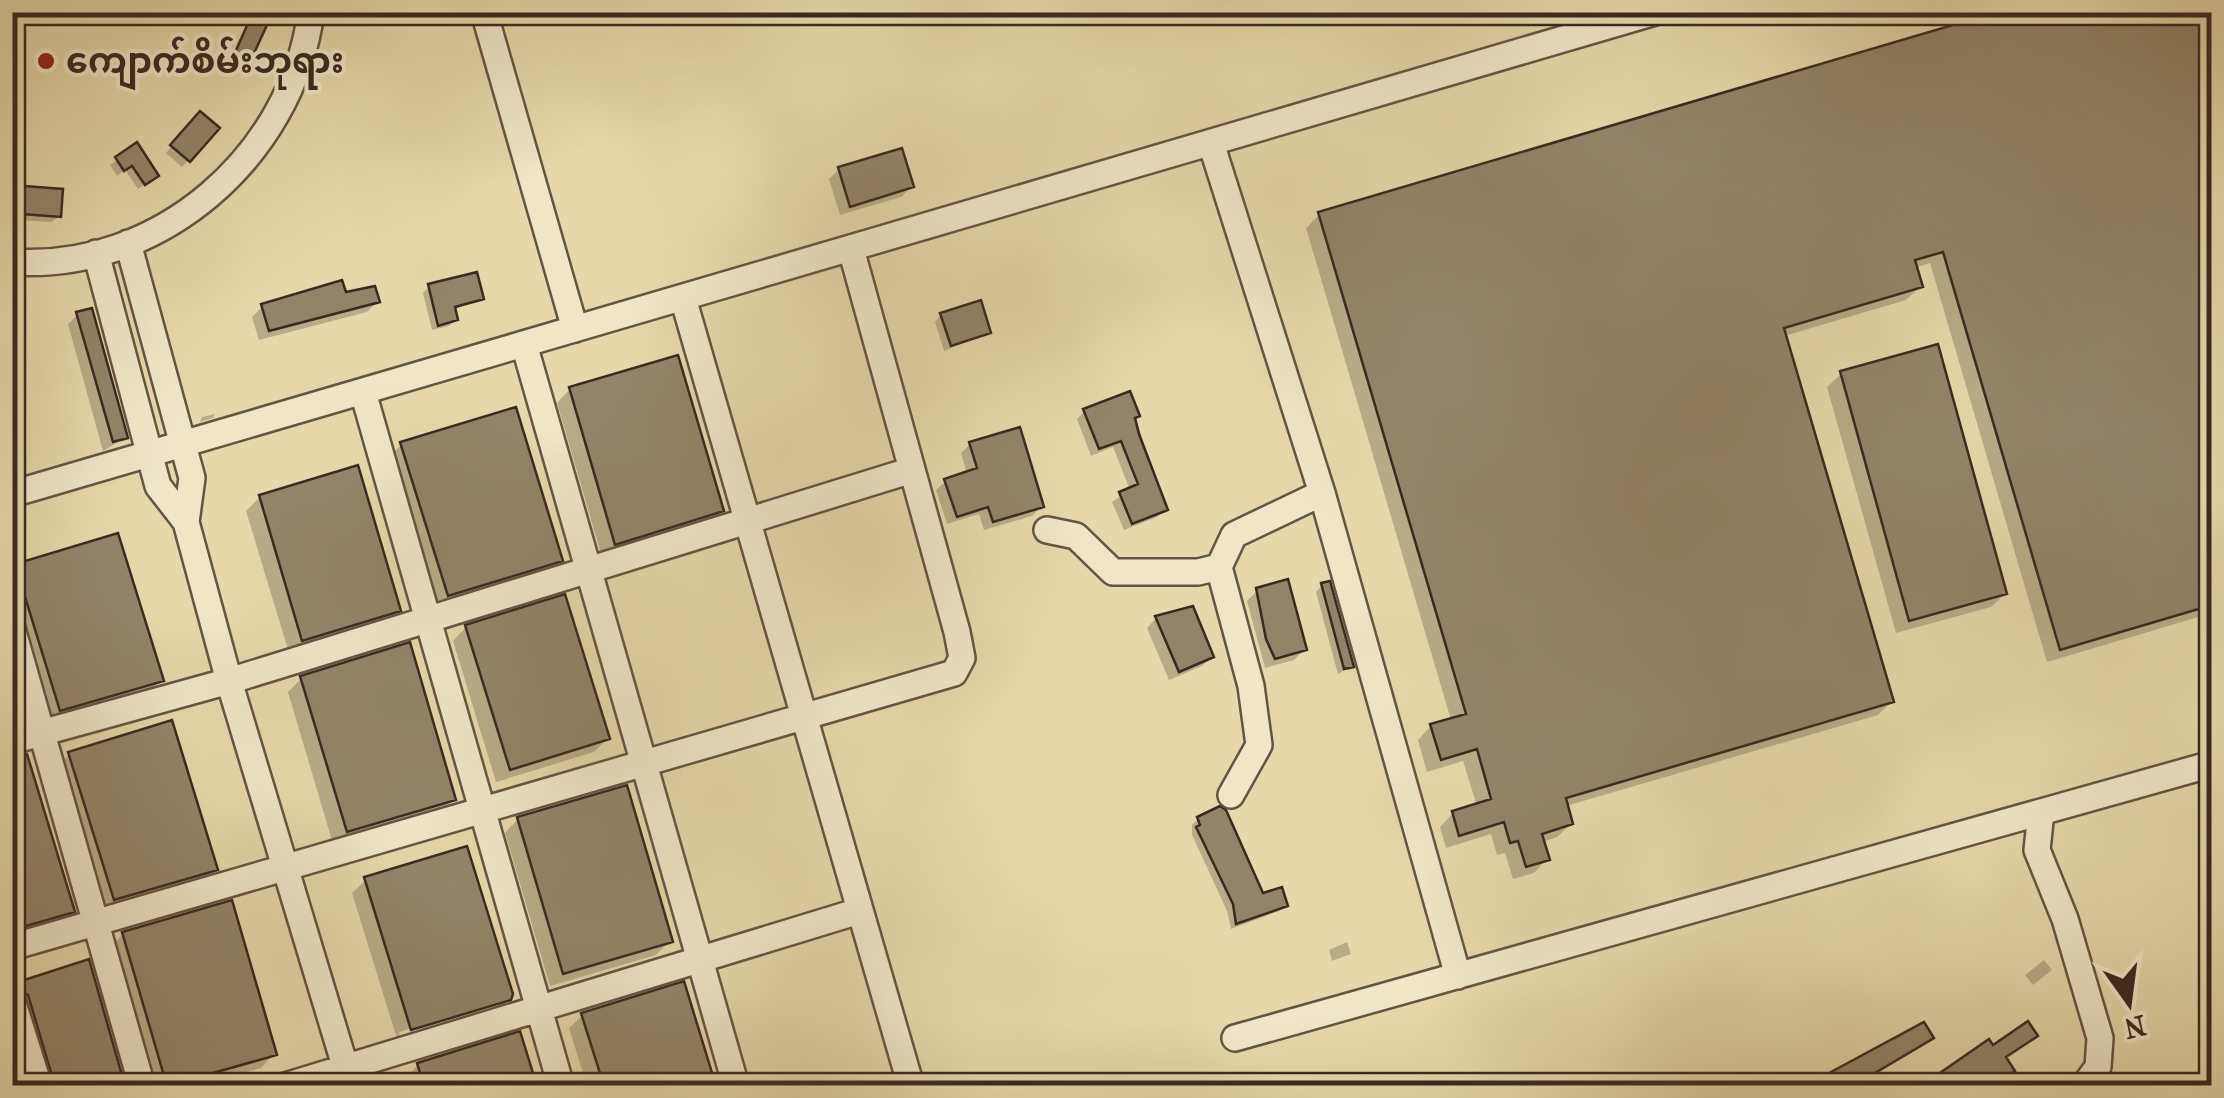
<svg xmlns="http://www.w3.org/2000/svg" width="2224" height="1098" font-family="'IM FELL French Canon','Noto Sans Myanmar',serif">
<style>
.shadow{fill:#0003;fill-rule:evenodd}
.building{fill:#938469;stroke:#3a2822;stroke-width:2.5}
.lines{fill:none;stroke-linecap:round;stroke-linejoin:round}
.minor-casing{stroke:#655444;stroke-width:30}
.minor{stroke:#efe6c8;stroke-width:25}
.poi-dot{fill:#8f2418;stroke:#efe6c8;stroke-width:4}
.labels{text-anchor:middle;stroke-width:8;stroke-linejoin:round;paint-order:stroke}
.poi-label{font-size:35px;font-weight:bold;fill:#3a2822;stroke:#efe6c8;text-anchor:start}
</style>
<rect width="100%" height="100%" fill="#e6d8aa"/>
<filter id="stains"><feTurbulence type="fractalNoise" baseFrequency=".002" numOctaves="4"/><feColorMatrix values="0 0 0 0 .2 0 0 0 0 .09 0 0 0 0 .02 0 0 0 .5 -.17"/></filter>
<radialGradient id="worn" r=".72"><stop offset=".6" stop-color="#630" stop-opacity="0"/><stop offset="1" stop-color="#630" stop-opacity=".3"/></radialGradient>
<path class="shadow" d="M24,12H47L26,21Z
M252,12H270L242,67L229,61Z
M2212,12V613L2047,662L1930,263L1915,268L1920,287L1906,300L1784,336L1892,701L1878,715L1566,806L1571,824L1557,837L1542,842L1547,859L1534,873L1513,879L1505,853L1497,855L1491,834L1446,848L1440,827L1453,813L1477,806L1463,761L1427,772L1418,740L1431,726L1451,720L1306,228L1320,214Z
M200,114L217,128L182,167L166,153Z
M136,146L150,181L138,189L125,170L117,176L110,165Z
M839,169L911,187L901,197L840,215L829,179Z
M25,189L59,216L52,222L17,220L18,195Z
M429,287L481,298L453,310L456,319L449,326L432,330L423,293Z
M344,295L377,302L367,312L259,340L252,317L262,307Z
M78,314L126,437L103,451L68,324Z
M941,315L988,333L944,351L935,322Z
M1841,374L2005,594L1991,607L1896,633L1827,387Z
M570,389L721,510L708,524L602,557L557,403Z
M1128,394L1165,509L1157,517L1124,530L1112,502L1130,490L1113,447L1091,456L1077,419L1085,411Z
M215,414L213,418L200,422L202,417Z
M402,444L560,560L547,574L434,608L388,458Z
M970,444L1041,507L1032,516L984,530L979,514L947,524L936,490L946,481L967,474L961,453Z
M260,497L398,610L385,624L289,653L246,511Z
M16,567L161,680L147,694L47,723L12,612V570Z
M1322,585L1351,666L1338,674L1316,592Z
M1257,591L1304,650L1294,660L1265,668L1247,601Z
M1156,618L1212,656L1202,666L1169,680L1147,628Z
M466,627L608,738L594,752L496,782L453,641Z
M302,678L453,800L440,813L333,844L288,692Z
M70,754L215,870L201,883L101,912L56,768Z
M12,759L72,911L58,925L12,938Z
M518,819L670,941L656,955L550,986L505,833Z
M1198,819L1262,896L1286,905L1279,911L1231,929L1227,911L1192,835V825Z
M366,880L509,999L495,1013L398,1042L352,893ZM499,1001V1006L400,1036L399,1032Z
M123,934L274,1054L261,1068L200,1086H150L110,948Z
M1347,942L1351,954L1332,961L1329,950Z
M2044,960L2052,970L2033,985L2025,975Z
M87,962L122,1086H36L12,1006V982Z
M583,1015L714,1086H587L569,1028Z
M1924,1043L1858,1086H1814Z
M12,1064L19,1086H12Z
M418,1065L535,1086H407L405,1078Z"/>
<path class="building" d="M253,12H273L250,62L234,55Z
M1997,12H2212V605L2060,650L1943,252L1915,260L1923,287L1784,328L1894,702L1566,798L1573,824L1542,834L1550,860L1526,867L1518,841L1510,843L1504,822L1459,836L1452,811L1491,799L1477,749L1441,760L1430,724L1466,714L1318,212Z
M200,111L220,128L190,162L170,145Z
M137,142L159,176L145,185L132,166L124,171L115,157Z
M902,148L914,187L850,207L838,167Z
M24,186L63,189L61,217L22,214Z
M477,272L484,299L455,307L458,320L438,326L428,284Z
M342,280L346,292L375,286L380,302L269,331L261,304Z
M981,300L991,333L951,346L940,313Z
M92,308L128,438L113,442L76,312Z
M1938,344L2007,594L1909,621L1840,371Z
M678,355L724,511L615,545L569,387Z
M1130,391L1140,416L1135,418L1139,434L1168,510L1132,524L1119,492L1138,484L1121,441L1099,449L1083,409Z
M516,407L563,561L448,596L400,442Z
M1020,427L1044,507L993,522L988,507L957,517L944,479L977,468L969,442Z
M358,465L401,611L302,641L259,495Z
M118,533L164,681L60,711L15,564Z
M1288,579L1307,650L1275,659L1266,639L1256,588Z
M1330,581L1354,667L1344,669L1321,583Z
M565,594L610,739L510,770L465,625Z
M1193,606L1214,657L1179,672L1155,616Z
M410,642L456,800L347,832L300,676Z
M172,720L218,870L114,900L68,752Z
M27,754L75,912L12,930V757Z
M627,785L673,942L563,974L517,817Z
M1220,806L1226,810L1263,893L1282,887L1288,906L1236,924L1233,904L1196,827L1200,825L1197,817Z
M467,846L513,994L511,1000L411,1030L364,877Z
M232,900L277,1055L167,1086L122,932Z
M89,959L125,1086H55L28,995L12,984Z
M684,981L716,1086H604L581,1013Z
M2028,1021L2038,1036L2006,1057L2015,1071L1992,1086H1921L1989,1039L1993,1045Z
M1924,1022L1934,1038L1853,1086H1805Z
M520,1031L537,1086H424L417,1063Z"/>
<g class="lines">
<g class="minor-casing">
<path id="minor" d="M484,12L575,329
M1211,143L1322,493L1458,976
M128,243L192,478L186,522L229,681L351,1086
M96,253L158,486L186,522
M12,262C159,272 292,156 311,12
M683,298L911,1086
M524,344L736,1086
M363,392L561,1086
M12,494L1655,12
M1047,530L1076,536L1113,572H1198L1219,567
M12,628L142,1086
M12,741L229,681L912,470
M1231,795L1259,745L1251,686L1219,567L1234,535L1322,493
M2041,812L2037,850L2065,919L2100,1038L2098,1067L2084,1086
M12,947L954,673L962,658L957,632L851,249
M12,1000L39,1086
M1235,1038L2212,764
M285,1086L859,911"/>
</g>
<use href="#minor" class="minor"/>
</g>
<circle class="poi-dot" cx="46" cy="61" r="10"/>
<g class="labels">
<g class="poi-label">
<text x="66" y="73">ကျောက်စိမ်းဘုရား</text>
</g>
</g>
<rect width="2224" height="1098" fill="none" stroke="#e6d8aa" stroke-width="50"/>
<rect x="15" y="15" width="2194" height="1068" fill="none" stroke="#3a2822" stroke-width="5"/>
<rect x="25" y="25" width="2174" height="1048" fill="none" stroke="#3a2822" stroke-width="2.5"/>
<g transform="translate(2129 1003) rotate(166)" stroke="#efe6c8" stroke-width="8" paint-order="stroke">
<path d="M0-8L18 38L0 25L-18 38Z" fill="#3a2822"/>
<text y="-15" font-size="28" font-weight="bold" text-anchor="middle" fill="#3a2822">N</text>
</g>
<rect width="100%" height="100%" filter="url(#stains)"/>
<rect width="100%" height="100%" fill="url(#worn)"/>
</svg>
